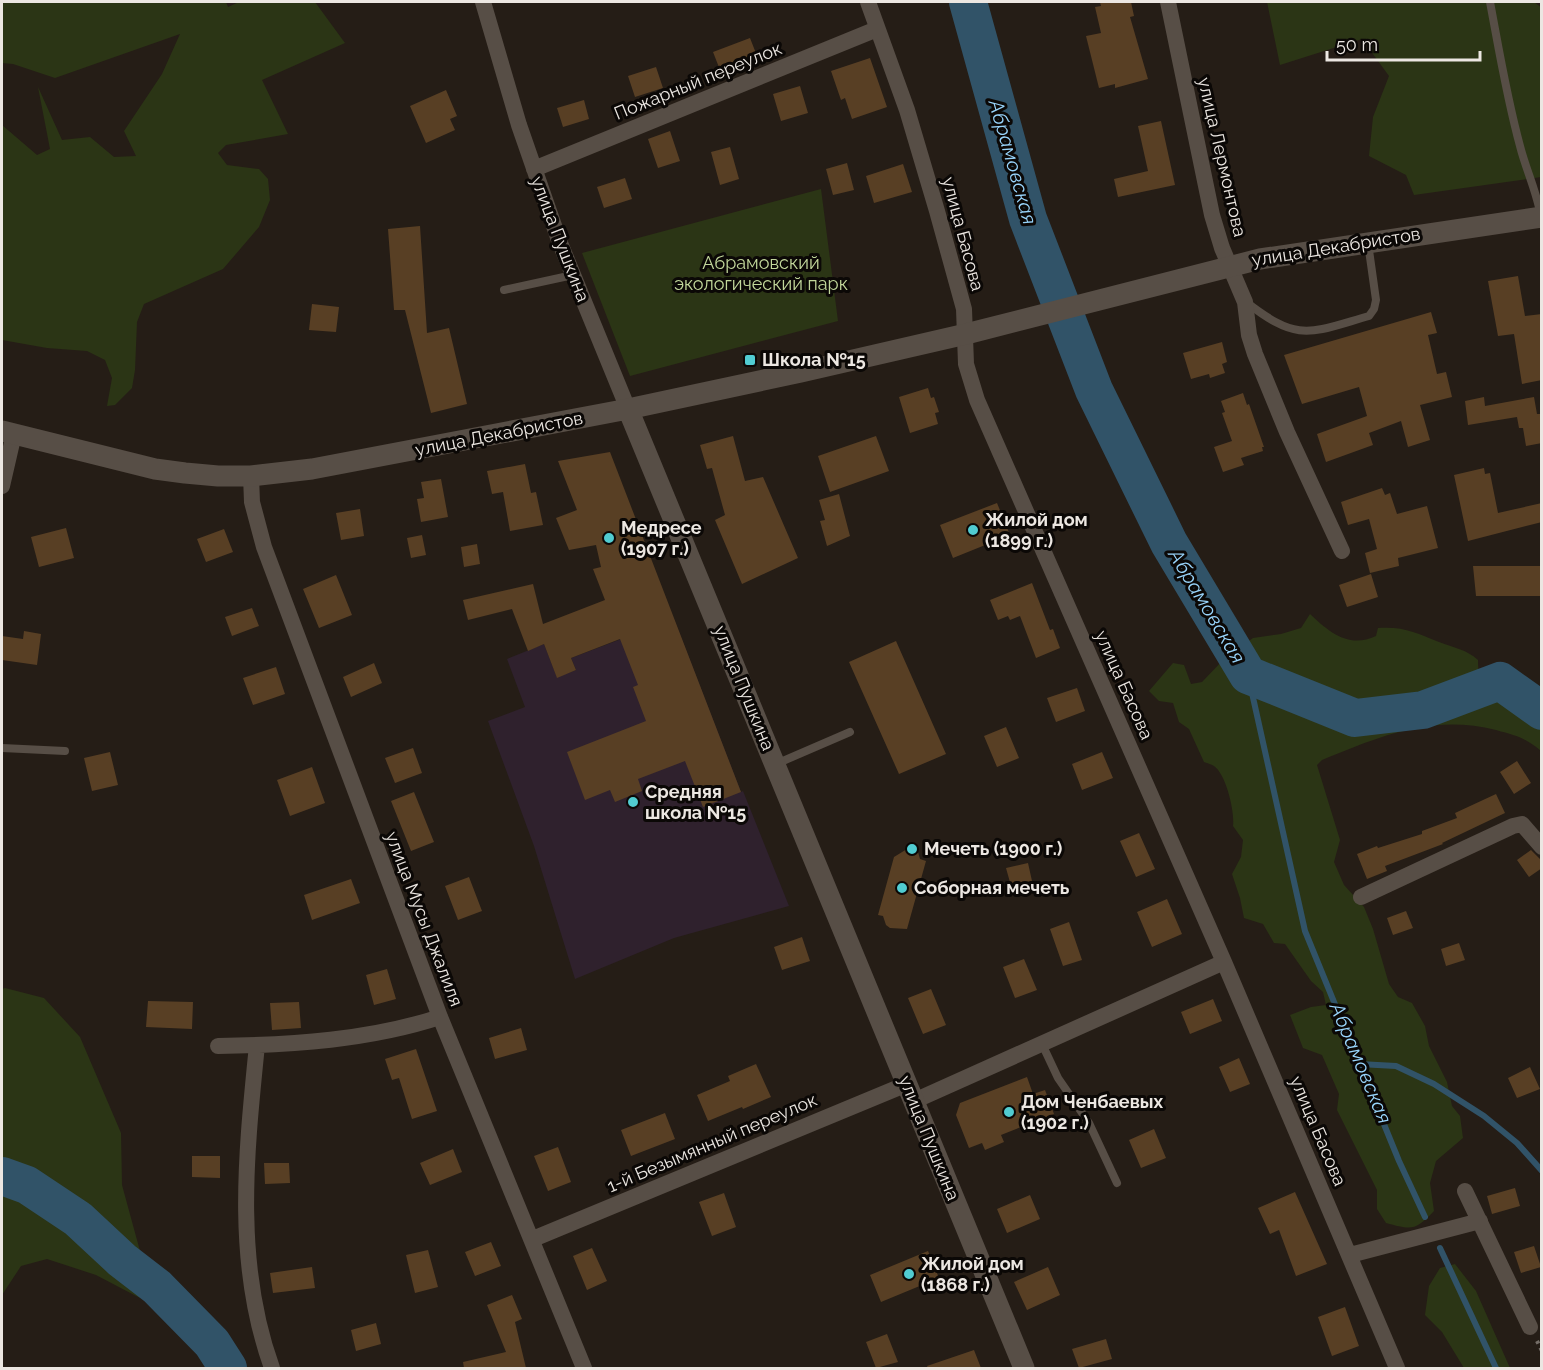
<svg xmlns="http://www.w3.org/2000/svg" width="1543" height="1370" font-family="Raleway,sans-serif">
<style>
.education{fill:#2f212d}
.green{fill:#2b3515}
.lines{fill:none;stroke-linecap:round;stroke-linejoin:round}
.stream{stroke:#315368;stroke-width:6}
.river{stroke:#315368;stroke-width:38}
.building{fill:#583f24}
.path{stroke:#746d67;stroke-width:4;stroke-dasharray:3 4.5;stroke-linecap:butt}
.service{stroke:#574e46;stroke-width:8}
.minor{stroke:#574e46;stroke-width:16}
.tertiary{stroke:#574e46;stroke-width:21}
.poi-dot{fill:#51ccd1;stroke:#0b0806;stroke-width:2}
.labels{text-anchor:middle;stroke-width:6;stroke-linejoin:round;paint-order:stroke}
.street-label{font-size:18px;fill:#ece7e2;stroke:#0b0806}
.park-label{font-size:18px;fill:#c2d79b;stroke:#0b0806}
.poi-label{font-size:18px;font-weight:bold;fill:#ece7e2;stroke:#0b0806;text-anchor:start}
.water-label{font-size:20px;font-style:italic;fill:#98d4fb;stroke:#0b0806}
</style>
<rect width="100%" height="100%" fill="#251d16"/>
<path class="education" d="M674,619L741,792L743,791L789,906L674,938L575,979L534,846L488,721L525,707L507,659L544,644L557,677L576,670L571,658Z"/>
<path class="green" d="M2,2H226L228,7L239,2H315L345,43L262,80L288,134L226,145L218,153L227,165L259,169L268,179L270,200L259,227L223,269L144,304L137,322L135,370L132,388L115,405L107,406L112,378L105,360L87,351L47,348L2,340V125L37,155L50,149L38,87L62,140L90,137L114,157L136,156L124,131L162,74L180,34L55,78L13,64L2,63Z
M1267,2H1534L1542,8L1541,177L1414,195L1406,175L1369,156L1373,117L1389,76L1362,39L1280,65Z
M821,189L838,321L630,376L582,253Z
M1310,614C1329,632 1349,649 1376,636L1378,628C1403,626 1417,633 1439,642C1454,648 1466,649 1478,660C1478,680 1482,678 1496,687C1503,691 1503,698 1510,701L1518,689L1527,692L1541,707V751C1524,737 1517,736 1496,730C1432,714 1381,736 1322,760L1317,765L1340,840L1334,862L1344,885L1364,907L1373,929L1389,984L1398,997L1412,1003L1425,1026L1429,1046L1447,1082L1452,1106L1460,1116L1463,1138L1436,1161L1430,1183L1434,1211C1415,1231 1412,1230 1386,1223L1377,1209V1190L1337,1110L1339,1094L1322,1055L1303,1048L1290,1015L1311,1007L1326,1005L1323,992L1311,981L1285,944L1274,943L1263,924L1244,918L1240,898L1232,874L1241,857L1243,840L1233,826C1235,812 1226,774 1214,766C1211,764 1207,763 1204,762L1189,729L1179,722L1173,703L1159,701L1149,691L1173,663L1184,665L1191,684L1202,682L1225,658L1253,638L1281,634L1301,628Z
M5,988L44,998L80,1037L121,1133L122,1185L140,1251L181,1311L138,1297L96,1275L47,1259L21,1266L2,1295V989Z
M1455,1264L1476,1291L1510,1368H1464L1442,1332L1425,1315L1429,1286L1440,1268Z"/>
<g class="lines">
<path class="stream" d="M1248,675L1305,931L1399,1161L1425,1217
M1359,1064L1396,1066L1434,1084L1484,1116L1517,1143L1542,1171
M1440,1248L1496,1368"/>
<path class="river" d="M968,2L1028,219L1094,390L1169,543L1248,675L1355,718L1423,710L1500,681L1542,711
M2,1176L27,1185L78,1219L122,1260L157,1287L212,1343L228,1368"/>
</g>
<path class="building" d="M1100,2H1131L1134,16L1130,17L1148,79L1115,88V84L1099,88L1086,36L1101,33L1095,7L1101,6Z
M750,38L759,61L722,75L713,52Z
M870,58L887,107L852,119L845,98L841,100L831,71Z
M656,67L663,88L635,97L628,76Z
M800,86L808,113L781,121L773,94Z
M446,90L457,116L450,119L455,130L426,143L410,106Z
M584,100L589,119L563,127L557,108Z
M1161,121L1175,185L1118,197L1114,179L1148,171L1138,126Z
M670,131L680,161L658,168L648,139Z
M730,147L739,179L720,185L711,152Z
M847,163L854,190L833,195L826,169Z
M903,164L912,192L874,203L866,176Z
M625,178L632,199L604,208L597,187Z
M420,226L427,333L449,328L467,404L431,413L405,310H394L388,229Z
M1518,276L1525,316L1542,314V380L1522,384L1514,334L1498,336L1488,281Z
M312,304L339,307L336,332L309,330Z
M1431,312L1437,333L1428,335L1437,374L1446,372L1452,397L1420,405L1430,440L1408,447L1401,421L1369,433L1373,445L1326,462L1317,434L1367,416L1359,387L1302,404L1284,355Z
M1222,342L1227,362L1222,364L1225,373L1210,378L1209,374L1191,379L1183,353Z
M928,388L931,398L934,397L939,412L935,413L938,424L910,433L899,397Z
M1243,393L1247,405L1249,404L1264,447H1262L1263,451L1241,458L1244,465L1223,472L1214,447L1232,441L1222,413L1225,412L1221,401Z
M1484,397L1485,406L1534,397L1537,414H1542V443L1526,446L1523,428H1519L1517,417L1468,425L1465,401Z
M733,436L745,481L763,477L798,558L742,584L715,520L725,515L712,468L707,469L700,445Z
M876,436L889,471L830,492L818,456Z
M610,452L741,792L703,807L685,761L638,779L642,791L615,802L610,790L585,800L567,752L646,721L633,687L638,685L620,639L571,658L576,670L557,678L544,644L528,651L512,609L468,620L463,600L533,584L543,624L605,600L593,569L601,567L596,545L569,550L556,518L577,510L558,461Z
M525,464L531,493L536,492L543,525L510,531L503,492L492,494L487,471Z
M1484,468L1485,474L1490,473L1498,513L1542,503V522L1468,541L1454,475Z
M441,479L448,517L421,522L417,499L424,498L421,482Z
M1382,488L1385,495L1390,493L1397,514L1427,506L1438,548L1398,558L1399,566L1370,573L1365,553L1377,549L1369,519L1348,525L1341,502Z
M839,494L850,536L827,546L820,521L825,520L819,500Z
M997,503L1010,535L953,558L940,525Z
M360,509L364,536L341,540L336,513Z
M66,528L74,558L39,567L31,537Z
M224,529L233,552L206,562L197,539Z
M422,535L426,555L411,558L407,538Z
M477,544L480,564L464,567L461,547Z
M1473,566H1542V596H1476Z
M1371,574L1378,597L1347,607L1339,585Z
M336,575L352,615L319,628L303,589Z
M1032,583L1050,630L1053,629L1060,648L1036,658L1020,616L1010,620L1008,616L998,620L990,600Z
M252,608L259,626L232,636L225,617Z
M24,631L41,634L37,665L2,660V636L23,639Z
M896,641L946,754L899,774L849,662Z
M374,663L382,683L351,697L343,677Z
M276,667L285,694L253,705L243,678Z
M1077,688L1085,711L1056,722L1047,698Z
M1006,727L1019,758L997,767L984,736Z
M413,748L422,773L395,783L385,758Z
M110,752L118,785L92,791L84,758Z
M1102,752L1113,778L1082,790L1072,764Z
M1517,761L1531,783L1514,794L1500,772Z
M312,767L325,803L290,816L277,780Z
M414,792L434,842L411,851L391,801Z
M1496,794L1505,813L1442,843L1443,844L1385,866L1387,871L1367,879L1357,854L1377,846L1378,848L1422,834V831L1457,818L1455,813Z
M1139,833L1155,869L1136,877L1120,841Z
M912,848L918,852L920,859L926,861L907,929L890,928L886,925L883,916L878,915L894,857L907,849Z
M1531,850L1542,861V868L1529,877L1517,860Z
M1028,863L1032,881L1011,886L1006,868Z
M469,877L482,911L458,920L445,886Z
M351,879L360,903L312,920L304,895Z
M1167,899L1182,934L1152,947L1137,912Z
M1406,911L1413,928L1393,935L1387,918Z
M1069,922L1082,960L1063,966L1050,929Z
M802,937L810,961L782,970L774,947Z
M1459,943L1465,960L1446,966L1441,949Z
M1024,959L1037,990L1015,998L1003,967Z
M387,969L396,999L374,1005L366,975Z
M931,989L946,1025L923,1034L908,998Z
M1213,999L1222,1021L1190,1034L1181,1012Z
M148,1001L193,1002L192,1029L146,1027Z
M299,1002L301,1028L272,1030L270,1003Z
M521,1028L527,1050L495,1059L489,1038Z
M416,1049L437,1111L412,1119L399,1078L392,1080L385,1059Z
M1239,1058L1250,1084L1230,1092L1219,1067Z
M756,1064L771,1097L743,1109L742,1107L708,1121L697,1095L730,1081L728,1076Z
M1530,1067L1540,1089L1517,1098L1508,1078Z
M1027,1077L1033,1094L1045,1090L1054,1114L1001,1135L1004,1142L985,1150L982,1143L969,1148L956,1115L960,1103Z
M665,1113L675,1139L631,1156L621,1130Z
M1154,1129L1166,1158L1141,1168L1129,1140Z
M558,1147L571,1182L548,1191L534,1156Z
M453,1149L462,1172L430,1185L420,1163Z
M192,1156H220V1178L192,1177Z
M264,1163H289L290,1183L265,1184Z
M1515,1188L1520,1206L1492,1214L1487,1196Z
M1295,1192L1327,1264L1296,1276L1279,1230L1270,1234L1258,1208Z
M724,1193L736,1227L712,1236L699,1202Z
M1030,1195L1040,1219L1007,1233L997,1209Z
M491,1242L501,1266L475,1276L465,1252Z
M1534,1246L1541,1267L1521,1273L1514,1252Z
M592,1248L607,1281L587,1290L573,1256Z
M428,1250L438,1287L415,1293L406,1255Z
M928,1251L939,1278L881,1302L870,1275Z
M312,1267L315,1288L273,1293L270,1273Z
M1048,1267L1060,1295L1027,1310L1014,1282Z
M512,1295L522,1319L515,1322L526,1368H464L463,1362L506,1352L487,1305Z
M1345,1307L1359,1346L1332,1356L1318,1317Z
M376,1323L381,1344L356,1351L351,1330Z
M887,1334L898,1362L876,1368L866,1342Z
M1106,1339L1112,1359L1079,1368L1072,1349Z
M974,1350L981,1368H928L927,1366Z"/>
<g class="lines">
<path class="path" d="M1537,1341L1542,1351"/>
<path class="service" d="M1490,2C1499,50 1507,99 1520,146C1526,170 1537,192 1541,217
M504,290L573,275
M1246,302C1299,343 1309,333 1369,316L1374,309L1376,300L1368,243
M2,748L65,751
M776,764L850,732
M1042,1044L1058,1078L1089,1123L1117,1183"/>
<path class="minor" d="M483,2L519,125L560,243L628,409
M868,2L907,110L937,211L964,309L966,364L977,400L1224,962L1397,1368
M1168,2L1212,215L1222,248L1245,302L1249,335L1255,354L1287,432L1342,551
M534,169L877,29
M251,476L252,502L264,547L440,1017L584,1368
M2,486L14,434
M1361,897L1513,826L1522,824L1542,847
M257,1045C246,1154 234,1263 272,1368
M218,1046C292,1045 370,1040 440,1017
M914,1101L1224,962
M1465,1191L1530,1327
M533,1239L907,1084
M1350,1255L1480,1221"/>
<path class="tertiary" d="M628,409L1024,1368
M2,431L155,469L185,473L218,476H251L312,469L628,409L801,372L966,334L1260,259L1542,217"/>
</g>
<g class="poi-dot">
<rect x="744" y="354" width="12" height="12" rx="3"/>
<circle cx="973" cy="530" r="6"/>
<circle cx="609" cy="538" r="6"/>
<circle cx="633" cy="802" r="6"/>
<circle cx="912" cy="849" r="6"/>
<circle cx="902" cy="888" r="6"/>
<circle cx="1009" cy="1112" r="6"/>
<circle cx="909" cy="1274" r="6"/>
</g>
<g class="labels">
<g class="street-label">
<text transform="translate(698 81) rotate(-22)" y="6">Пожарный переулок</text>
<text transform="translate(1222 157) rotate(77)" y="6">улица Лермонтова</text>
<text transform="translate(963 234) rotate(75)" y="6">улица Басова</text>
<text transform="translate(560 239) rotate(69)" y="6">улица Пушкина</text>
<text transform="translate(1336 247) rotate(-9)" y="6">улица Декабристов</text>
<text transform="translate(499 434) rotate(-11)" y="6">улица Декабристов</text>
<text transform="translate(1124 685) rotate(66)" y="6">улица Басова</text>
<text transform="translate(744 688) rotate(68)" y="6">улица Пушкина</text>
<text transform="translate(424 919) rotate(69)" y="6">улица Мусы Джалиля</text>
<text transform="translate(1318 1131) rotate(67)" y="6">улица Басова</text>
<text transform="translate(929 1138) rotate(68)" y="6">улица Пушкина</text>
<text transform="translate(712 1143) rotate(-23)" y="6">1-й Безымянный переулок</text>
</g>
<g class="park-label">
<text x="761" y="269">Абрамовский<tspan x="761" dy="21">экологический парк</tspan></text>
</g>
<g class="poi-label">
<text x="762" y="366">Школа №15</text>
<text x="985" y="526">Жилой дом<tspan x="985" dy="21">(1899 г.)</tspan></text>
<text x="621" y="534">Медресе<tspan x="621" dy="21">(1907 г.)</tspan></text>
<text x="645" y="798">Средняя<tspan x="645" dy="21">школа №15</tspan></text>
<text x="924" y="855">Мечеть (1900 г.)</text>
<text x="914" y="894">Соборная мечеть</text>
<text x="1021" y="1108">Дом Ченбаевых<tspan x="1021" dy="21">(1902 г.)</tspan></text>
<text x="921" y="1270">Жилой дом<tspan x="921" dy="21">(1868 г.)</tspan></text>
</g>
<g class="water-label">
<text transform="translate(1013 162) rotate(74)" y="7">Абрамовская</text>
<text transform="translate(1207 606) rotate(59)" y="7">Абрамовская</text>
<text transform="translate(1361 1063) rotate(67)" y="7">Абрамовская</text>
</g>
</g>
<rect width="1543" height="1370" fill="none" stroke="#ece7e2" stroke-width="6"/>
<path d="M1327 51v9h153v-9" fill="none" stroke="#ece7e2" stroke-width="3"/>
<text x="1336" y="51" font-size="18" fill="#ece7e2" stroke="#0b0806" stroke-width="4.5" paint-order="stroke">50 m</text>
</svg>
